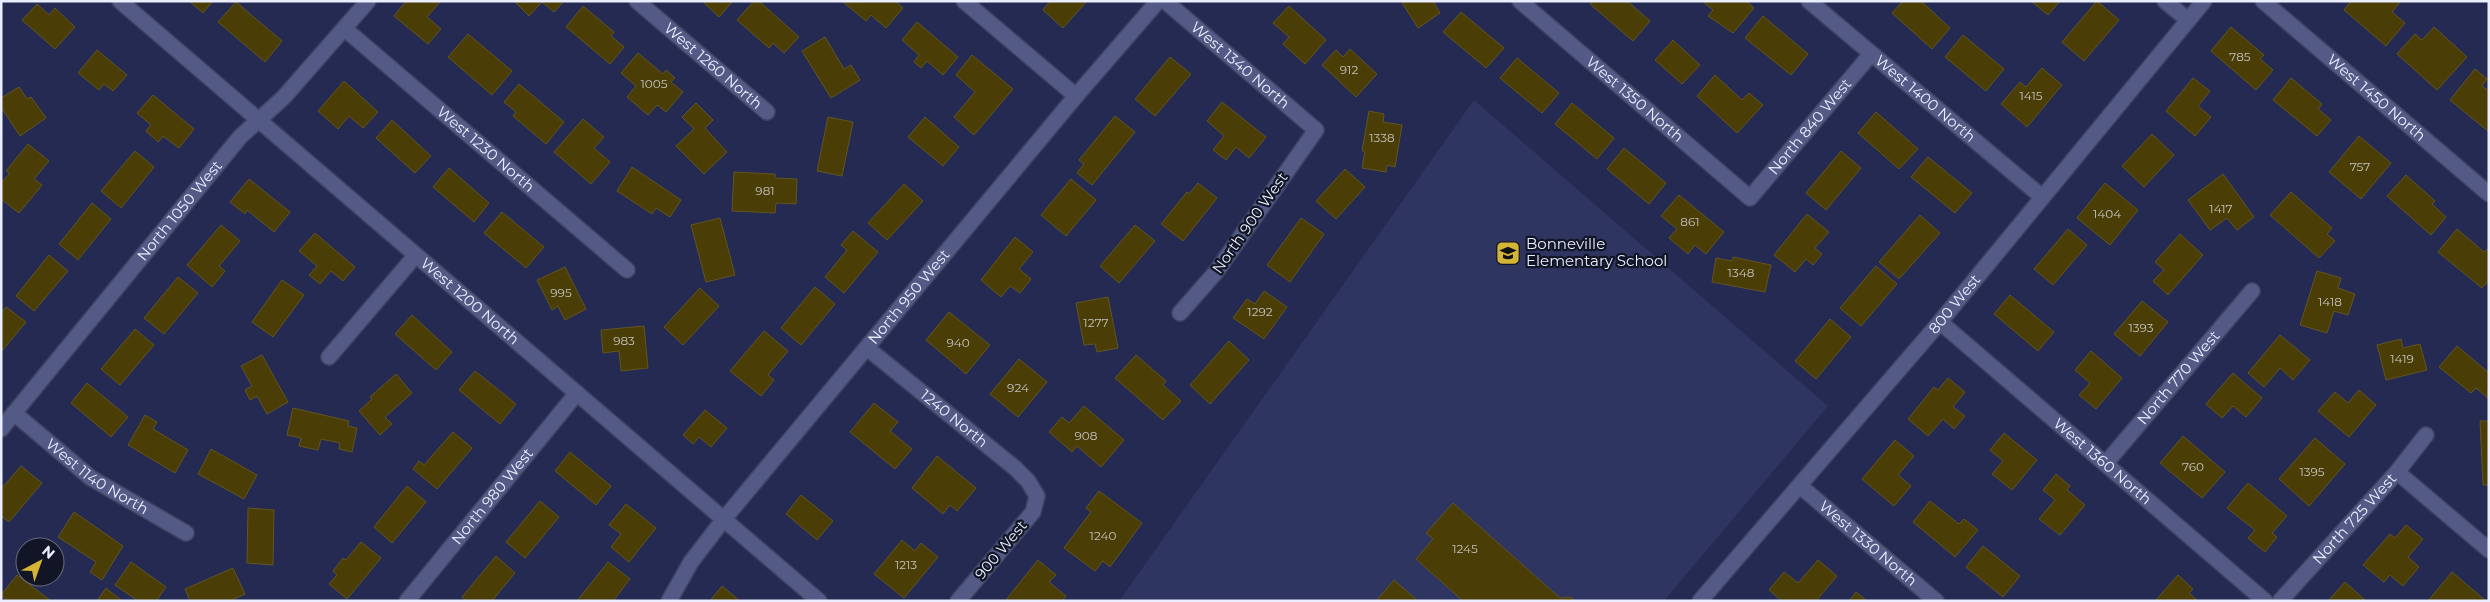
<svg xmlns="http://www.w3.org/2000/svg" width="2490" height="602" font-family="Montserrat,sans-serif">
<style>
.built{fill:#2e3561}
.building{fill:#4a3d06;stroke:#625523}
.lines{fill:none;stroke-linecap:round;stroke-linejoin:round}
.minor-casing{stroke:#3e4262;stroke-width:18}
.minor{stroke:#525a85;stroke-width:15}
.labels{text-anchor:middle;stroke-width:4.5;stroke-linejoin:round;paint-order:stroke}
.number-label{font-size:12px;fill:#c2c2c0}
.street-label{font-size:15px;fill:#eaeefe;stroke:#121526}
.poi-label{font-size:15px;fill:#eaeefe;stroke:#121526;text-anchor:start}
</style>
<rect width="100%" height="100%" fill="#242a51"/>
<path class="built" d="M1474,100L1828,406L1664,601H1119Z"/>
<path class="building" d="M189,1H213L203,13Z
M406,1L440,2L427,17L441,29L428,44L394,16Z
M514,1H564L554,12L542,2L529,16Z
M702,1H733L719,17Z
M754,1H759L799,37L784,53L773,43L769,48L737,20Z
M895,1L903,8L886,28L871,15L866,21L843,2Z
M1050,1H1087L1063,28L1043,10Z
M1401,1H1433L1440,13L1418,28Z
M1592,1H1627L1650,21L1633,41L1590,4Z
M1702,1H1746L1754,8L1733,33L1708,16L1713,10Z
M1903,1H1921L1950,28L1932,49L1892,13Z
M2031,1H2060L2048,15Z
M2097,1L2119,20L2084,61L2062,42Z
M2351,1H2401L2392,12L2405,23L2386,46L2344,10Z
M236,2L282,41L265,62L218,22Z
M37,4L49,15L55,8L75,27L55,49L22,20Z
M583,6L614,32L611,36L624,47L610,64L566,27Z
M1289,6L1326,40L1305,64L1283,44L1289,37L1273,23Z
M1461,12L1504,48L1486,68L1443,32Z
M1763,16L1808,54L1791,75L1745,38Z
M917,22L958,57L943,75L927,61L921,68L914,62L919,55L902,40Z
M2231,27L2264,55L2260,59L2273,70L2256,90L2211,51Z
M2434,27L2467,57L2437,90L2397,54L2415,34L2422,40Z
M468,34L512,71L492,95L448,57Z
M1963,35L2004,69L1986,91L1945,57Z
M825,37L844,69L851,65L860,80L831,98L802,51Z
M1673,40L1700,65L1682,84L1655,60Z
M1350,49L1377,74L1356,97L1322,65L1336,50L1343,57Z
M97,50L127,75L113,91L104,84L99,90L78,73Z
M638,53L663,74L666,70L675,78L671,82L683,92L666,112L657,105L648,115L627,97L636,86L621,73Z
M972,55L1013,89L974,135L954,117L975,92L956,75Z
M1170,57L1191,74L1155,116L1135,99Z
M1517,58L1559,93L1542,113L1500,78Z
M2042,68L2062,85L2027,127L2001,104L2020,82L2026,87Z
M2475,69L2487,79L2482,86L2489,91V132L2450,100Z
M1715,75L1742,100L1749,93L1763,105L1737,133L1697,96Z
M2193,78L2210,91L2198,106L2211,117L2195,136L2166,111Z
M2291,78L2322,104L2318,109L2331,120L2317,136L2273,100Z
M344,81L378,112L363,128L349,116L338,129L318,111Z
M519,84L564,122L546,144L513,116L516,112L504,102Z
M19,87L27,99L31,97L46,118L20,136L1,107V98Z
M153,95L194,129L179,148L163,136L158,142L146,131L151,125L137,113Z
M1222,102L1266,137L1249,158L1236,147L1226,160L1213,150L1224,136L1207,121Z
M696,103L713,120L705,128L727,152L704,174L676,146L694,129L682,117Z
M1572,103L1614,138L1597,159L1555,124Z
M1369,111L1384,114L1383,122L1402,125L1395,167L1387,165L1386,172L1362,168L1365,151H1362Z
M1876,112L1918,149L1899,169L1858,133Z
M1115,116L1135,132L1092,185L1077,173L1084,164L1079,160Z
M828,117L853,122L842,176L817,171Z
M925,117L959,147L943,166L908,137Z
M583,119L604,137L594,148L610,162L591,184L554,152Z
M392,120L431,156L415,173L376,138Z
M2152,134L2174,155L2144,187L2122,166Z
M2359,136L2391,163L2361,199L2329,172Z
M28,144L49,161L34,179L42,185L19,213L1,199V183L10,173L6,171Z
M1624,148L1666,183L1649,204L1607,169Z
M135,151L154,167L121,208L101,191Z
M1841,151L1861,168L1826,210L1806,193Z
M1928,157L1972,193L1955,213L1911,177Z
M632,167L681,200L670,217L656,208L652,214L617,191Z
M449,168L489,203L474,222L433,187Z
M1345,169L1365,187L1336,219L1316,201Z
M734,172L775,174V178L797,179L796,204L776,203L775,213L732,211Z
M2223,174L2254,217L2237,230L2227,218L2210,230L2188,200Z
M2406,175L2435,201L2432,204L2446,217L2431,235L2387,196Z
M249,179L290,212L274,232L247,210L245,214L230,202Z
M1071,179L1096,200L1066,236L1041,215Z
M1198,183L1217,198L1183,241L1161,224L1187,192L1189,194Z
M2105,183L2138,210L2110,245L2077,218Z
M904,184L923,201L887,240L868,223Z
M2291,192L2332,228L2327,234L2335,241L2319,258L2270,215Z
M1679,195L1724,232L1706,254L1695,245L1688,254L1669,238L1677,229L1661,216Z
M92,203L111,219L78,260L59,244Z
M502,212L544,247L526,268L484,233Z
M1807,214L1829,232L1815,248L1822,254L1813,265L1806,259L1795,272L1774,255Z
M1920,215L1940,233L1899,279L1879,262Z
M720,218L735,275L706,282L691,225Z
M1301,218L1324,234L1290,282L1267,265Z
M221,225L240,241L219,266L225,271L212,287L187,265Z
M1135,225L1155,241L1119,283L1100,266Z
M2068,229L2087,245L2053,285L2034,269Z
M2457,229L2484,252L2489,248V280L2482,288L2438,252Z
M853,231L878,252L844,293L825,277L847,250L841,245Z
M315,233L355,267L343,281L331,271L320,284L309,275L317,266L299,251Z
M2180,234L2203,255L2168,295L2153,281L2164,270L2155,262Z
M1015,237L1033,252L1019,269L1031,279L1020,293L1010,286L1001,297L981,280Z
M49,255L68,271L34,311L16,296Z
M1733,257L1771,265L1765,292L1712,282L1716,258L1732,261Z
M1876,266L1897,284L1861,326L1840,308Z
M565,267L586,309L565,320L558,306L552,310L537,280Z
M2317,271L2341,278L2338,288L2355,294L2348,315L2334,311L2327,333L2300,325Z
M178,277L198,293L164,334L144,318Z
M282,280L304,295L273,337L252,322Z
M815,287L835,304L801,345L781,328Z
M700,288L719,306L683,345L664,327Z
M1264,291L1287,307L1264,339L1233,318L1247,299L1255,304Z
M2010,295L2054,332L2038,351L1994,314Z
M1108,297L1118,348L1097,352L1095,344L1084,345L1076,303Z
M2142,301L2168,322L2140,356L2114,334Z
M6,307L26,322L1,352V313Z
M949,312L990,345L966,374L926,340Z
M412,315L452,352L436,370L395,334Z
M1830,319L1851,337L1816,379L1795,361Z
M644,326L648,368L621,371L619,351L603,353L601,330Z
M135,329L154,345L120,385L101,369Z
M764,331L788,351L768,375L774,380L761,396L730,371Z
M2280,335L2310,360L2293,380L2280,368L2264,387L2248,373Z
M2401,339L2403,348L2420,344L2427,370L2386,380L2377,345Z
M1229,341L1249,360L1210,404L1190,385Z
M2457,346L2489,373L2488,398L2476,388L2471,393L2439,367Z
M2091,351L2122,378L2096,409L2079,395L2090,383L2075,370Z
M262,355L288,402L267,414L257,396L250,400L245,390L252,386L241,366Z
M1136,355L1166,381L1163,385L1181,401L1163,420L1115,378Z
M1019,359L1047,382L1018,417L990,394Z
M475,371L516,404L500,424L459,390Z
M2233,373L2262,398L2246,417L2233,406L2222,418L2206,404Z
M396,374L412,393L385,417L392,424L380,435L359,411L372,399L370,397Z
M1948,378L1965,392L1953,407L1965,416L1954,429L1943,419L1928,436L1908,419L1934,387L1938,390Z
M87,383L128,417L111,437L71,403Z
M2359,390L2376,405L2349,437L2318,411L2335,392L2348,403Z
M874,403L898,422L890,431L912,449L895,469L850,432Z
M1084,406L1124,440L1101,467L1077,446L1072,452L1049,432L1062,417L1069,423Z
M293,408L349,421L348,426L357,428L352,452L339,449L340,443L321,439L318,450L299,446L301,438L287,435Z
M705,410L727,428L711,447L699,437L693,444L683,435Z
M145,415L157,422L153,429L188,450L175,473L128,445Z
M2480,421H2489V485H2483Z
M453,432L472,448L437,489L413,469L419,461L424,465Z
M2004,433L2037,460L2012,490L1992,474L2003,461L1990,450Z
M2183,436L2225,472L2202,498L2160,463Z
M2315,438L2345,464L2309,506L2279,479Z
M1895,440L1914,456L1898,475L1911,486L1894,506L1862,479Z
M211,449L257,475L244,499L198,474Z
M570,452L611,486L596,505L555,471Z
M937,456L976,488L957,511L950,505L943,514L912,488Z
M21,466L42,483L9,522L1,516V489Z
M2056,474L2070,486L2067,490L2085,505L2060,535L2039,519L2055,500L2043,490Z
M2248,483L2287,516L2272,533L2277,537L2265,552L2248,538L2255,530L2227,508Z
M407,486L426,502L392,543L374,527Z
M1099,491L1142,523L1110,567L1103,561L1095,571L1064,548L1091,512L1086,508Z
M801,495L833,521L817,540L786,514Z
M540,501L559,517L525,558L506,542Z
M1930,501L1959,524L1964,519L1978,530L1955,557L1913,522Z
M1453,503L1560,598L1570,597L1575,601H1463L1416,559L1433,539L1426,533Z
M626,504L656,528L629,562L611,547L621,534L609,525Z
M248,508L274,510L273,565L247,563Z
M74,512L123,546L102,580L90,572L96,562L58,537Z
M2406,525L2423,539L2408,557L2419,567L2403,586L2390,575L2384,582L2363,565L2390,534L2395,538Z
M902,540L915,551L921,543L938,557L904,598L874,574Z
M361,542L381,558L347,599L329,584L337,575L333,571L343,558L346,560Z
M1983,546L2020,576L2003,597L1966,567Z
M496,556L515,573L492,601H466L462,597Z
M1038,560L1056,575L1049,582L1066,596L1062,601H1005Z
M1818,560L1837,576L1816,601H1782L1769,590L1784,572L1798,583Z
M131,562L166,587L156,601H138L115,585Z
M608,562L630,579L613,601H577Z
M233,568L245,594L230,601H190L185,589Z
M2452,572L2486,601H2428Z
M17,575L51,601H8L1,595Z
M2178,575L2193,589L2189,593L2198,601H2155Z
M1394,580L1418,601H1376Z
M2345,582L2366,601H2328Z
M722,586L740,601H710Z
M106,588L122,601H97Z
M1856,592L1867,601H1849Z"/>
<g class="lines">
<g class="minor-casing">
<g id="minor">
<path id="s1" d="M120,1L819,601"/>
<path id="s2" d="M637,1L767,112"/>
<path d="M964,1L1076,96"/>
<path id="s3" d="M1165,1L1316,130L1216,272L1180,313"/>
<path id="s4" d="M1520,1L1750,198L1871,54"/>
<path id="s5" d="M1809,1L2042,197"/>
<path d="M2165,1L2188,20"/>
<path id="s6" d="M2263,1L2489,194"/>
<path id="s7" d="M345,29L627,270"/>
<path id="s8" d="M1940,322L2265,601"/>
<path id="s9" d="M867,348L1015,468L1028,481L1037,496L1033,512L958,601"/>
<path d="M329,357L416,255"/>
<path id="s10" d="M14,413L91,478L186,533"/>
<path id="s11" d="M1,429L240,137L284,97L368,1"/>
<path id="s12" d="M2106,463L2252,291"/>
<path d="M2397,472L2489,550"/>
<path id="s13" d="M1800,486L1936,601"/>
<path id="s14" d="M407,601L577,393"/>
<path id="s15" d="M669,601L691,562L724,519L1076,96L1158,1"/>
<path id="s16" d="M1700,601L1940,322L2204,1"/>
<path id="s17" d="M2280,601L2397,472L2426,435"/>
</g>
</g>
<use href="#minor" class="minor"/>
</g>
<defs>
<g id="school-square" transform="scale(1.25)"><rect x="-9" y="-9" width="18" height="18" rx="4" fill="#d5b535" stroke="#121526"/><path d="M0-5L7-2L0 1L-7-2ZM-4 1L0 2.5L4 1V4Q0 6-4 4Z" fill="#111"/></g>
</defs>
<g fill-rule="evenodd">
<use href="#school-square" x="1508" y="253"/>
</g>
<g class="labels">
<g class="number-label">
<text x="2240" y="61">785</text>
<text x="1349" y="74">912</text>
<text x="654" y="88">1005</text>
<text x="2031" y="100">1415</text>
<text x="1382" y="142">1338</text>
<text x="2360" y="171">757</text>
<text x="765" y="195">981</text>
<text x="2221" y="213">1417</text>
<text x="2107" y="218">1404</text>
<text x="1690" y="226">861</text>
<text x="1741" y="277">1348</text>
<text x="561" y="297">995</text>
<text x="2330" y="306">1418</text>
<text x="1260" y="316">1292</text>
<text x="1096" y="327">1277</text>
<text x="2141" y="332">1393</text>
<text x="624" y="345">983</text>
<text x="958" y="347">940</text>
<text x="2402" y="363">1419</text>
<text x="1018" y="392">924</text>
<text x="1086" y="440">908</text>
<text x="2193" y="471">760</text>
<text x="2312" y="476">1395</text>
<text x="1103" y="540">1240</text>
<text x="1465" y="553">1245</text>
<text x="906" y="569">1213</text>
</g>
<g class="street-label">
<text dy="5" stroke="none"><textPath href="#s2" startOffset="100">West 1260 North</textPath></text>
<text dy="5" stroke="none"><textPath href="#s3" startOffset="99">West 1340 North</textPath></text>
<text dy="5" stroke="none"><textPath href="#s6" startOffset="149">West 1450 North</textPath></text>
<text dy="5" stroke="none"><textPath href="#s5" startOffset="152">West 1400 North</textPath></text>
<text dy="5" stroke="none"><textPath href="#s4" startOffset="151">West 1350 North</textPath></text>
<text dy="5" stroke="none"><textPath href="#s4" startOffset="396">North 840 West</textPath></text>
<text dy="5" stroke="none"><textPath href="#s7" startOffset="185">West 1230 North</textPath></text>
<text dy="5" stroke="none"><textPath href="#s11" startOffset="282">North 1050 West</textPath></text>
<text transform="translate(1250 223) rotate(-55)" y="5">North 900 West</text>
<text dy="5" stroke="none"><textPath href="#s15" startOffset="388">North 950 West</textPath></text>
<text dy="5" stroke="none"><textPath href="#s1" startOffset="461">West 1200 North</textPath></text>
<text dy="5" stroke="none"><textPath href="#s16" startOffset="391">800 West</textPath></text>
<text dy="5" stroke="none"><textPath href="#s12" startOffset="112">North 770 West</textPath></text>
<text dy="5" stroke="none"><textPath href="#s9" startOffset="112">1240 North</textPath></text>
<text dy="5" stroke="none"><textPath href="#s8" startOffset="214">West 1360 North</textPath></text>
<text dy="5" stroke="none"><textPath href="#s10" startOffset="105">West 1140 North</textPath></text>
<text dy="5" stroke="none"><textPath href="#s14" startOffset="135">North 980 West</textPath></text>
<text dy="5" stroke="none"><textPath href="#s17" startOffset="111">North 725 West</textPath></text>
<text dy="5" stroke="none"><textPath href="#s13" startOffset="89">West 1330 North</textPath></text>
<text transform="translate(1001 550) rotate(-50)" y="5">900 West</text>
</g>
<g class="poi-label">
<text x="1526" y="249">Bonneville<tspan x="1526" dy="17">Elementary School</tspan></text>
</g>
</g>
<rect width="2490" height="602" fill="none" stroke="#eaeefe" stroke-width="5"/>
<g transform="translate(40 562) rotate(41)"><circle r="24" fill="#121526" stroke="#686c7c"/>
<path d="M0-4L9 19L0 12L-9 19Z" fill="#d5b535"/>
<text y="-8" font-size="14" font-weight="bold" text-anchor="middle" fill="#eaeefe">N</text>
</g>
</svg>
